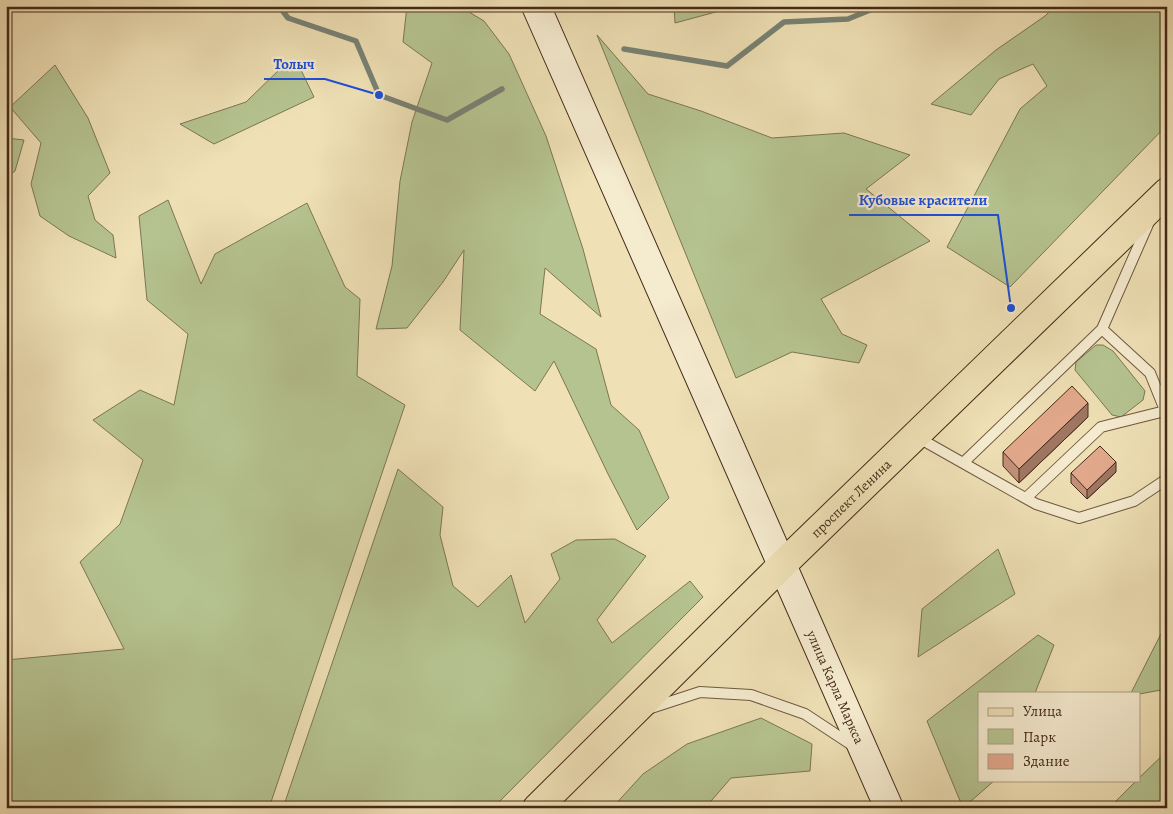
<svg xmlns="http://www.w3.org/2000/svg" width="1173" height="814" font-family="Alegreya,serif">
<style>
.green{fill:#b5c390;stroke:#7c7654}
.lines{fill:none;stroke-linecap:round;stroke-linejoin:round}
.stream{stroke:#788274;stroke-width:5.5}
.lane-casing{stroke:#6f583f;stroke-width:12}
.secondary-casing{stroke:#442a18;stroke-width:30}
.primary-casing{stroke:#442a18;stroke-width:30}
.lane{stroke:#f5ebcf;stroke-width:10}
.secondary{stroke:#f5ebcf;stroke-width:28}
.primary{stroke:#efe0b5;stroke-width:28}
.wall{fill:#c29078;stroke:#442a18}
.shaded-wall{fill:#9e7662;stroke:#442a18}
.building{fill:#e2a88c;stroke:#442a18}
.labels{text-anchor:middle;stroke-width:4.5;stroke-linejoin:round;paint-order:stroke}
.street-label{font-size:14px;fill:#442a18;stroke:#f5ebcf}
.leader{fill:none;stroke:#1d4ed8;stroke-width:2}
.callout-dot{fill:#1d4ed8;stroke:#f5ebcf;stroke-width:2}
.callout-label{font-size:15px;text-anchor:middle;font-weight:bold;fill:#1d4ed8;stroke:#f5ebcf;stroke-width:4.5;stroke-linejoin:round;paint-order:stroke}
</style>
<rect width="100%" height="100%" fill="#efe0b5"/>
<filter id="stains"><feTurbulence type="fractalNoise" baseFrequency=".004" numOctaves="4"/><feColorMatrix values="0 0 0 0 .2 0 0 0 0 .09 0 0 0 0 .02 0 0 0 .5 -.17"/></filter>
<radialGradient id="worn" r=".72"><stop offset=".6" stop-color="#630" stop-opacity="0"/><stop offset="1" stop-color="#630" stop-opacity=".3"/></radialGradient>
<path class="green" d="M407,6H459L484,21L509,54L546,136L583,249L601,317L545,268L540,314L596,349L611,405L639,430L669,498L637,530L608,474L554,361L535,391L460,330L464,250L443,282L407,328L376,329L392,266L400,181L412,122L432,63L403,42Z
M674,6H738L675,23Z
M1055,6H1167V125L1010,287L947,247L1020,109L1047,86L1033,64L999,79L971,115L931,104L996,50L1045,16Z
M597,35L648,94L701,111L772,138L844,133L910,155L866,189L930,241L821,299L842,334L867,345L859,363L792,352L736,378Z
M55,65L88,118L110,173L88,196L95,220L113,235L116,258L69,236L40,216L31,184L41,143L10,107Z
M284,65L300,68L314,97L214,144L180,124L246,102Z
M6,138L24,140L15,171L6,178Z
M168,200L201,284L215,254L307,203L345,287L360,299L357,376L405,405L269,808H6V660L124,649L80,562L120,524L143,460L93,420L140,390L174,405L188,334L147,300L139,216Z
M1096,345H1103L1113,351L1145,391L1143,400L1121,417L1112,415L1075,370L1076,362Z
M398,469L443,507L440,535L453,586L478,607L511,575L525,623L560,579L551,554L576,540L615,539L646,556L597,620L612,643L690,581L703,597L493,808H283Z
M998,549L1015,594L918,657L922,609Z
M1167,622V689L1139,694V693H1131Z
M1038,635L1054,645L1035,693H979V780H995L963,808L927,721Z
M761,718L812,744L810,771L731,778L705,808H612L643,774L687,744Z
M1167,751V808H1109L1137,780H1139V778Z"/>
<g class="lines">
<path class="stream" d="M279,6L288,18L356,41L379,95L447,120L502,89
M624,49L727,66L784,22L848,19L880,6"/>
<g class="lane-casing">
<path id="lane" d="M1102,329L1150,373L1167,415
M917,437L963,463L1102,329L1149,222
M963,463L1036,504L1079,518L1134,501L1167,479
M1026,498L1101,427L1165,411
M648,709L700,692L751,695L805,714L855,747"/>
</g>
<g class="secondary-casing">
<g id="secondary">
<path id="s1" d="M536,6L889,808"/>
</g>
</g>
<g class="primary-casing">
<g id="primary">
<path id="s2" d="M537,808L782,565L1167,192"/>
</g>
</g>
<use href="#lane" class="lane"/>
<use href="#secondary" class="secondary"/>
<use href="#primary" class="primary"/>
</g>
<path class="wall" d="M1088,417L1019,483L1003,466V452Z
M1116,472L1087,499L1071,483V473Z"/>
<path class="shaded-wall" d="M1088,403V417L1019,483V469Z
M1116,462V472L1087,499V490Z"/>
<path class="building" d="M1072,386L1088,403L1019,469L1003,452Z
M1100,446L1116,462L1087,490L1071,473Z"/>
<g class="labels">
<g class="street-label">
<text dy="5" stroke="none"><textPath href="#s2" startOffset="441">проспект Ленина</textPath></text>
<text dy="5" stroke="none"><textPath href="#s1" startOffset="744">улица Карла Маркса</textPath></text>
</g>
</g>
<path class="leader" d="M379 95L325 79H264M1011 308L998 215H849"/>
<g class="callout-dot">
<circle cx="379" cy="95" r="5"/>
<circle cx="1011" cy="308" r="5"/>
</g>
<g class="callout-label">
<text x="294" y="69">Толыч</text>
<text x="923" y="205">Кубовые красители</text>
</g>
<rect width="1173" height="814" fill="none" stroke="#efe0b5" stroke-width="25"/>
<rect x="8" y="8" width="1158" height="799" fill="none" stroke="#442a18" stroke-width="2.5"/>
<rect x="12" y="12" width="1148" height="789" fill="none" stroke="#442a18"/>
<rect x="978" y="692" width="162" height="90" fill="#f5ebcf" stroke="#ae9e86"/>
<rect x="988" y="708" width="25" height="8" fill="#efe0b5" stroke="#ae9e86"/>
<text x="1023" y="716" font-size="15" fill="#442a18">Улица</text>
<rect x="988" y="729" width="25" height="15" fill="#b5c390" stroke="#ae9e86"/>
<text x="1023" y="742" font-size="15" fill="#442a18">Парк</text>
<rect x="988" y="754" width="25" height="15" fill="#e2a88c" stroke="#ae9e86"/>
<text x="1023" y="766" font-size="15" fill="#442a18">Здание</text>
<rect width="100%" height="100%" filter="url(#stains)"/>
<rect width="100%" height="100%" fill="url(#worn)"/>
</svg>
